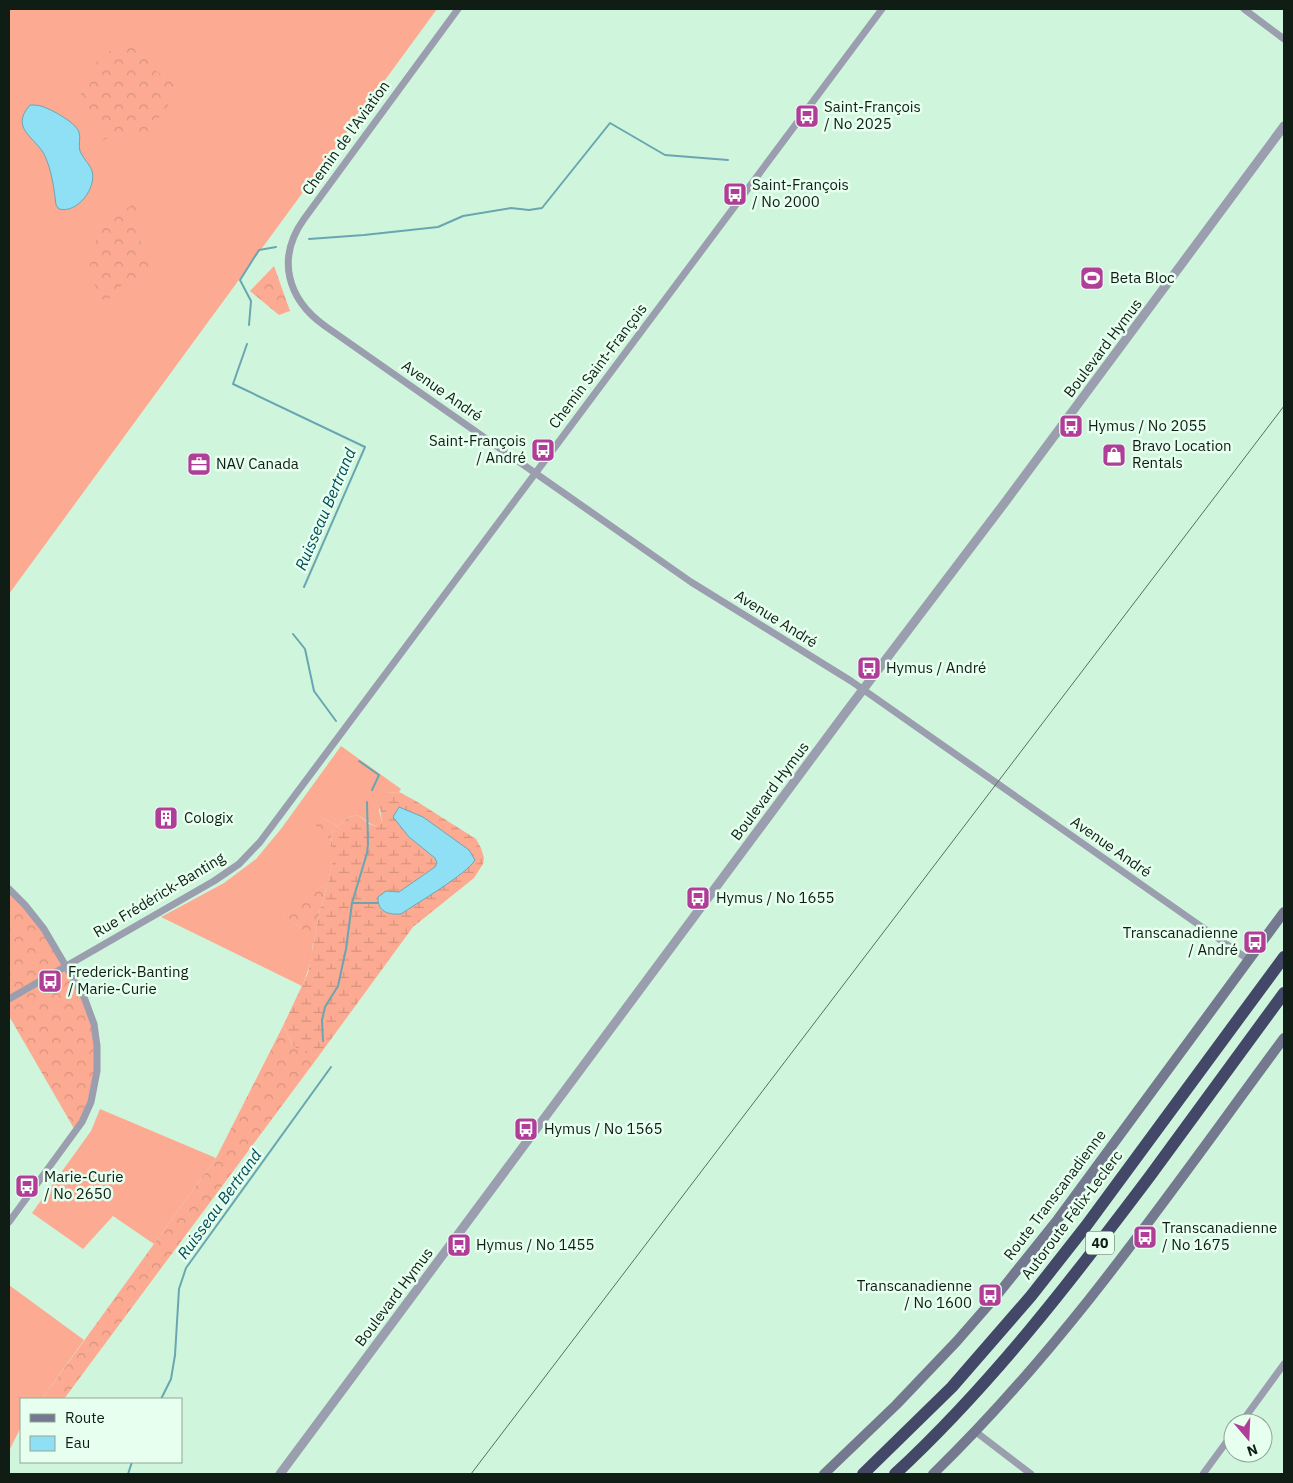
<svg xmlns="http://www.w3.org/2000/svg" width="1293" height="1483" font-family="'IBM Plex Sans',sans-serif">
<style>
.grass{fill:#fcaa92}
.forest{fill:url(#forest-crowns)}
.wetland{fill:url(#wetland-marsh);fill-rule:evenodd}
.water{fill:#90e0f5;stroke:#69a6b2}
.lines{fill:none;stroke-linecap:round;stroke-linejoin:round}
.stream{stroke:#69a6b2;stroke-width:2}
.minor{stroke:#9b9eae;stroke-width:7}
.tertiary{stroke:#9b9eae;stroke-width:9}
.secondary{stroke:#747990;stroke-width:10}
.motorway{stroke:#434868;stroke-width:12}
.tram{stroke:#576f60;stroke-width:1}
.labels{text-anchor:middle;stroke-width:5;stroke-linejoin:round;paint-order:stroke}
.shield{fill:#e7ffef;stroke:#506156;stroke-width:1}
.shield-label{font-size:14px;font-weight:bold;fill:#0f1d15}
.poi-label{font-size:15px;fill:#0f1d15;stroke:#e7ffef;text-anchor:start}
.street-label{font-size:15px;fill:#0f1d15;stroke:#e7ffef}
.water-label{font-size:16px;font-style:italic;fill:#024b5a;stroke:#e7ffef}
</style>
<defs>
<pattern id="forest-crowns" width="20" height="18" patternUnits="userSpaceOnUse" patternTransform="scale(1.25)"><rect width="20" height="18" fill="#fcaa92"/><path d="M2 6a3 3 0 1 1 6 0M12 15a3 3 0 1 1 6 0" fill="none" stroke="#d7927d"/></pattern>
<pattern id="wetland-marsh" width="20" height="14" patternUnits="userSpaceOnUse" patternTransform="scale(1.25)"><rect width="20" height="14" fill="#fcaa92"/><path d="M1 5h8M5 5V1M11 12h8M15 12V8" fill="none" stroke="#d7927d"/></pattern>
</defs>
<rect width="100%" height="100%" fill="#cff6dc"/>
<path class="grass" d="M9,9H437L9,594Z
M341,746L401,789L399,792L387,793L379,810L382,823L376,826L371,824L358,815L349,817L338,826L322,818L313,821C317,826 324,830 327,836C336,849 331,869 328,883L285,910L283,916C292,922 306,929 311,939C316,950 307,975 302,986L161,917L224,883L256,859L281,829Z
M100,1109L216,1158L154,1244L113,1216L83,1249L32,1213L91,1131Z
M9,1285L84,1340L42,1399H21V1427L9,1451Z"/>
<path class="forest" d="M133,40L137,43L153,69L178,86L179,89C172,100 151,132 139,137C132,141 124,134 116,135C110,136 105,141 98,141L96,136C100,127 101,119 95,111L85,114L81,113V86L94,64L112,49Z
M136,201L140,203V208L133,220C136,235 158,270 144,282C137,288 129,279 122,285C114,290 114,302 102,299L88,272L96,245L95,232L97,227L120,215Z
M274,266L290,311L279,315L250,291Z
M315,818H322L338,826L332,833L331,845L327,836L312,822Z
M328,883L320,909L313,947C310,931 296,924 283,917L284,910L298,901Z
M9,889L25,905L84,997L97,1046L91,1102L76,1132L9,1016Z
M283,1026L292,1044L315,1056L321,1053L64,1399H42L216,1158Z"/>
<path class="wetland" d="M399,792L416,801L476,839L481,848L484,858L483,864L474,878L413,927L321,1053L315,1056C293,1050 293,1046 283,1026L308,973L320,909L328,883L332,862L331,845L332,833L338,826L349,817L358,815L369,824L376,826L382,823L379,800L387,793ZM399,807L423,817L469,850L472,864L401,914L386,891L399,892L435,867L437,863L435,858L409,837L394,817Z"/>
<path class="water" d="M30,105C33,105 38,105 41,106C51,109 75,122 79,132C81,138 78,145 80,151C83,158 90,165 92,171C97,188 77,214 59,209L56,205C54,188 52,172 45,156C36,137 9,129 30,105Z
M399,807L423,817L469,850L475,860C467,874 417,903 401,914C389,915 377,912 378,897L386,891L399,892L435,867L437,863L435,858L409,837L393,817Z"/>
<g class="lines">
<path class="stream" d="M309,239L364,235L438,227L463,216L511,208L529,210L542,208L610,123L665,155L728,160
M249,325L251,301L240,280L259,250L276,247
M247,344L233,384L365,447L304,587
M293,634L305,649L314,691L336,721
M359,761L379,775L372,790
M353,903H378
M323,1041L322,1020L325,1007L338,986L346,949L352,903L367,853L368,844L367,802
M161,1399L171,1379L175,1355L179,1289L186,1268L331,1067
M128,1474L132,1462"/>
<path class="minor" d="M458,9L304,219C276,258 287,299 325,326L691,582L851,681L1249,960
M1244,9L1284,39
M9,889L25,905L44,929L84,997L94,1024L97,1046V1071L91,1102L82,1122L9,1222
M9,999L214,881L239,864L260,842L882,9
M1241,1423L1284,1364
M976,1432L1031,1474
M1203,1474L1233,1433"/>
<path class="tertiary" d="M280,1474L846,712L1006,501L1284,126"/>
<path class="secondary" d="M824,1474L896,1405L957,1341L998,1294L1058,1219L1284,912
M933,1474C1068,1343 1173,1188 1284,1038"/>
<path class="motorway" d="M863,1474L952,1387L1031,1296L1086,1226L1284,957
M895,1474C991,1385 1071,1281 1150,1176C1195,1115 1239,1054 1284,993"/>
<path class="tram" d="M471,1474L1284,406"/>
</g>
<defs>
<g id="bus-square" transform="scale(1.25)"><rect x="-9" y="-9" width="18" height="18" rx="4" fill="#b03e99" stroke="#e7ffef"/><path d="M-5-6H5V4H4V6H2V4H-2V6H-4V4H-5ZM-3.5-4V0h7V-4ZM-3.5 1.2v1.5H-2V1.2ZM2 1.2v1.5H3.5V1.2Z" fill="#fff"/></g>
<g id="stadium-square" transform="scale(1.25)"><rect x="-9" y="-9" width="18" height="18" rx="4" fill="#b03e99" stroke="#e7ffef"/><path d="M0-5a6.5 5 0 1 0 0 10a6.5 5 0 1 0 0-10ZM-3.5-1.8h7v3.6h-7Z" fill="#fff"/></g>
<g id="shop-square" transform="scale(1.25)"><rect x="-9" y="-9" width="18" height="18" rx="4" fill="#b03e99" stroke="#e7ffef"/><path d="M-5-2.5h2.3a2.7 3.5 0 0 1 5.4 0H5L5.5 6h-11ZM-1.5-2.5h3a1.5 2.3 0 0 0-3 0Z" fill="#fff"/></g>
<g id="office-square" transform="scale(1.25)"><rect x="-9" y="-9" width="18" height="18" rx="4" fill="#b03e99" stroke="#e7ffef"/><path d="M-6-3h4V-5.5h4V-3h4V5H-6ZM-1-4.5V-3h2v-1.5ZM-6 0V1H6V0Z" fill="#fff"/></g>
<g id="building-square" transform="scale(1.25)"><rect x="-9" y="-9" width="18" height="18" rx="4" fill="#b03e99" stroke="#e7ffef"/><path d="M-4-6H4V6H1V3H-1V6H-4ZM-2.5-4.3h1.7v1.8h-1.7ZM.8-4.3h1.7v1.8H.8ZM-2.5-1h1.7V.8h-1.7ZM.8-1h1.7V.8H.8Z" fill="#fff"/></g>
</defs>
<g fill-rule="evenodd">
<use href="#bus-square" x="807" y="116"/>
<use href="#bus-square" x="735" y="194"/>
<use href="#stadium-square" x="1092" y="278"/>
<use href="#bus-square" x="1071" y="426"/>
<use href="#bus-square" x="543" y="450"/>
<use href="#shop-square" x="1114" y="455"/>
<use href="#office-square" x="199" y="464"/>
<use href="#bus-square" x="869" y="668"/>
<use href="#building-square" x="166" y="818"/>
<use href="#bus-square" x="698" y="898"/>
<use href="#bus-square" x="1255" y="942"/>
<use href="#bus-square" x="50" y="981"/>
<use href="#bus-square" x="526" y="1129"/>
<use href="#bus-square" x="27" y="1186"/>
<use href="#bus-square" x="1145" y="1237"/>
<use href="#bus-square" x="459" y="1245"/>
<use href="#bus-square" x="990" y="1295"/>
</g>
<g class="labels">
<rect class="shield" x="1086" y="1231.5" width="28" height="23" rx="4"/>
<g class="shield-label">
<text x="1100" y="1248">40</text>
</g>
<g class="poi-label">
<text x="824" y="112">Saint-François<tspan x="824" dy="17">/ No 2025</tspan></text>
<text x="752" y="190">Saint-François<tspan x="752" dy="17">/ No 2000</tspan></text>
<text x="1110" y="283">Beta Bloc</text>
<text x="1088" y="431">Hymus / No 2055</text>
<text x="526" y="446" text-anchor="end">Saint-François<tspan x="526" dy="17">/ André</tspan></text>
<text x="1132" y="451">Bravo Location<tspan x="1132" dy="17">Rentals</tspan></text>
<text x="216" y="469">NAV Canada</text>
<text x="886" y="673">Hymus / André</text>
<text x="184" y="823">Cologix</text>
<text x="716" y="903">Hymus / No 1655</text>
<text x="1238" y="938" text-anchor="end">Transcanadienne<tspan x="1238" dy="17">/ André</tspan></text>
<text x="68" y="977">Frederick-Banting<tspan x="68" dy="17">/ Marie-Curie</tspan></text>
<text x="544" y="1134">Hymus / No 1565</text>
<text x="44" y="1182">Marie-Curie<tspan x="44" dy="17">/ No 2650</tspan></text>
<text x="1162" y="1233">Transcanadienne<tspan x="1162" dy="17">/ No 1675</tspan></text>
<text x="476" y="1250">Hymus / No 1455</text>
<text x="972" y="1291" text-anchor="end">Transcanadienne<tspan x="972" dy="17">/ No 1600</tspan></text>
</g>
<g class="street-label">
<text transform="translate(346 138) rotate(-54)" y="5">Chemin de l'Aviation</text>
<text transform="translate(1103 348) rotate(-53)" y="5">Boulevard Hymus</text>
<text transform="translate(598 366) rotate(-53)" y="5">Chemin Saint-François</text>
<text transform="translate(442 391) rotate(35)" y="5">Avenue André</text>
<text transform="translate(776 619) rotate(32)" y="5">Avenue André</text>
<text transform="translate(770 791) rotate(-53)" y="5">Boulevard Hymus</text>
<text transform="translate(1111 847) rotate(35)" y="5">Avenue André</text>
<text transform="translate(159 895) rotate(-31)" y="5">Rue Frédérick-Banting</text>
<text transform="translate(1055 1195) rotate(-53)" y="5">Route Transcanadienne</text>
<text transform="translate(1072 1215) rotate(-53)" y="5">Autoroute Félix-Leclerc</text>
<text transform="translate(394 1297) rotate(-53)" y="5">Boulevard Hymus</text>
</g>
<g class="water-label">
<text transform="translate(325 509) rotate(-67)" y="6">Ruisseau Bertrand</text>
<text transform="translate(219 1204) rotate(-54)" y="6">Ruisseau Bertrand</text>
</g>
</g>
<rect width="1293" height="1483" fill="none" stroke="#0f1d15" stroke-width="20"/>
<rect x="20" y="1398" width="162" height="65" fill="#e7ffef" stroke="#91a598"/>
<rect x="30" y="1414" width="25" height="8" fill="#747990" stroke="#91a598"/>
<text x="65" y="1423" font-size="15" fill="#0f1d15">Route</text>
<rect x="30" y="1436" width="25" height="15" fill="#90e0f5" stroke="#91a598"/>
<text x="65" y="1448" font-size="15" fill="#0f1d15">Eau</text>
<g transform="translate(1248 1438) rotate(161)"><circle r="24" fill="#e7ffef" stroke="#91a598"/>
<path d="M0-4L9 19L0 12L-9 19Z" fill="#b03e99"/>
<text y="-8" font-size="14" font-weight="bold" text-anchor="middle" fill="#0f1d15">N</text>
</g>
</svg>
